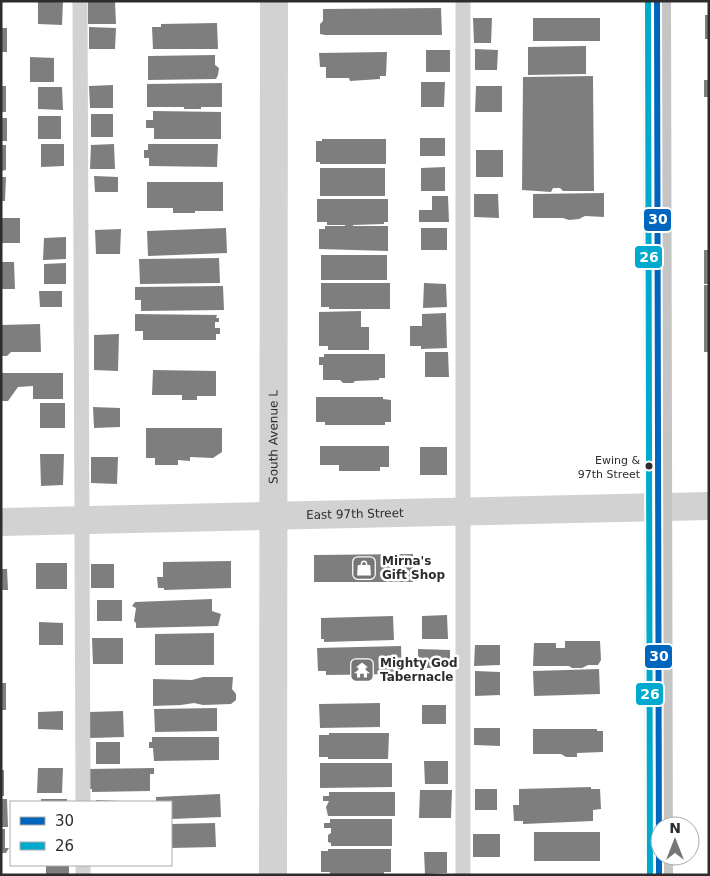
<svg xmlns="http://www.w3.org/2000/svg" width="710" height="876" font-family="'DejaVu Sans',sans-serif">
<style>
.building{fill:#7e7e7e}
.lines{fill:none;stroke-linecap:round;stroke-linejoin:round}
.service{stroke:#d2d2d2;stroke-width:15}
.minor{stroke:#d2d2d2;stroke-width:28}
.tertiary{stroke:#d2d2d2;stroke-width:28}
.primary{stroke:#c5c5c5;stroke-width:28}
.bus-1-casing{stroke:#fff;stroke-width:10}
.bus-2-casing{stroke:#fff;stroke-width:10}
.bus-1{stroke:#0065bd;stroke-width:6}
.bus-2{stroke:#00a9ce;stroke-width:6}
.bus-dot{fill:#2d2d2d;stroke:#fff;stroke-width:2}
.labels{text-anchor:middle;stroke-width:5;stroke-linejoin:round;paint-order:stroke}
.bus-label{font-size:11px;fill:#2d2d2d;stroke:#fff;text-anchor:end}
.street-label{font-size:12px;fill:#2d2d2d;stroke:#fff}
.poi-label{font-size:12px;font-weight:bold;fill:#2d2d2d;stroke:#fff;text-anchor:start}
.line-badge{stroke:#fff;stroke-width:2}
.badge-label{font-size:14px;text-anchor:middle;font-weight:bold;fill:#fff}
</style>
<rect width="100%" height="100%" fill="#fff"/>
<path class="building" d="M38,1H63L62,25L38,24Z
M88,1H115L116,24H88Z
M441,8L442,35H325L320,34V24L323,21V9Z
M705,15H709V39H705Z
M473,18H492L491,43H474Z
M533,18H600V41H533Z
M217,23L218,49H153L152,27H161V24Z
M89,27L116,28L115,49H89Z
M1,28H7V52H1Z
M586,46V74L528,75V47Z
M475,49L498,50L497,70H475Z
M426,50H450V72H426Z
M387,52L386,76H380V79L350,81L349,78H326V67H320L319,53Z
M215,55V65L219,68L218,75L216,79L148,80V56Z
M30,57L54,58V82H30Z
M593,76L594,191H563L560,188H553L551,192L522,190L523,77Z
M704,80H709V97H704Z
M421,82H445L444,107H421Z
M222,83V107H201V109H184V107H147V84Z
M113,85V108H90L89,86Z
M1,86H6V112H1Z
M476,86H502V112H475Z
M38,87H62L63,110L38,109Z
M153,111L221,112V139H154V128H146V120H153Z
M91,114H113V137H91Z
M38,116H61V139H38Z
M1,118H7V141H1Z
M420,138H445V156H420Z
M322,139H386V164H320V162H316V141H322Z
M41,144H64V166L41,167Z
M114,144L115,169H90L91,145Z
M148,144H218L217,167L149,166V158H144V150H148Z
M1,145H6V170L1,171Z
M476,150H503V177H476Z
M445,167V191H421V168Z
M320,168H385V196H320Z
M94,176L118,177V192H95Z
M1,177H6L5,201H1Z
M147,182H223V211H195V213H173V208H147Z
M604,193V217L585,216L579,219L569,220L563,218H533V194Z
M474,194H498L499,218L474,217Z
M432,196H448L449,222H419V210H432Z
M317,199H388V222H384V224L353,225V226H388V251L319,249V229H325V226H345V225H327V222H317Z
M1,218H20V243H1Z
M226,228L227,253L148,256L147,231Z
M421,228H447V250H421Z
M121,229L120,254H96L95,230Z
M66,237V259L43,260L44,238Z
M704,250H709V284H704Z
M321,255H387V280H321Z
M219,258L220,283L140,284L139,259Z
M1,262H14L15,289H1Z
M66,263V284H44V264Z
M321,283H390V309H329V307H321Z
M424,283L446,284L447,307L423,308Z
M704,285H709V352H704Z
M223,286L224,310L141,311V300H135V287Z
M39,291H62V307H40Z
M361,311V327H369V350H328V346H319V312Z
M446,313L447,348L421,349V346H410V326H422V314Z
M135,314L217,315L216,318H219V322H215V328H220V334H216V340H143V331H135Z
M40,324L41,352H11L7,356H1V325Z
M119,334L118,371L94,370V335Z
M425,352H448L449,377H425Z
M324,354H385V378H379V380L355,381L353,383H343L340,380H323V365H319V357H324Z
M153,370L216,371V396H197V400H182V395H152Z
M1,373H63V399H33V386L18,387L8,401H1Z
M316,397H383V399L391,400V422H385V425H325V422H316Z
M40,403H65V428H40Z
M93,407L120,408V427L94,428Z
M146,428H222V452L213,458L190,457V461L178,460V465H155V458H146Z
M320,446H389V467H380V471H339V465H320Z
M420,447H447V475H420Z
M40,454H64L63,485L41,486Z
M91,457H118L117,484L91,483Z
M413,554V582H314V555Z
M231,561V588L164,590V588H158L157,577H163V562Z
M36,563H67V589H36Z
M91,564H114V588H91Z
M1,569H7L8,590H1Z
M212,599V611L221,614L218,626L136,628V623L134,621L136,608L132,606L135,602Z
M97,600H122V621H97Z
M447,615L448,639H422V616Z
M393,616L394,640L324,642V639H321V618Z
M39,622L63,623V645H39Z
M214,633V665H155V634Z
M92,638H123V664H93Z
M565,641H600L601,660L598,665H588L582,668H572L569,666H533L534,643H556V648H565Z
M475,645H500V665L474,666Z
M401,646L402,674L326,675V671H318L317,648Z
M418,649L450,650V668H418Z
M599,669L600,694L534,696L533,671Z
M475,671L500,672V695L475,696Z
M203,677H233L232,689L236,694V700L231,704L203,705L194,703L181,705L153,706V679L192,680Z
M1,683H6V710H1Z
M380,703V727L320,728L319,704Z
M422,705H446V724H422Z
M217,708V731L155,732L154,709Z
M63,711V730L38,729V712Z
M123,711L124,737L90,738V712Z
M474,728H500V746L474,745Z
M533,729H597V731H603V752L577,753V757H566L561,754H533Z
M329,733H389L388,759H328V757H319V735H329Z
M152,737H219V760L154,761L153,748H149V742H152Z
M96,742H120V764H96Z
M424,761H448V784H425Z
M320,763H392V787L320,788Z
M38,768H63L62,793H37Z
M154,768V774H150V791L92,792V789H88V769Z
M1,770H4V796H1Z
M591,787V789H600L601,809L593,810V821L523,824V821H514L513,805H519V789Z
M475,789H497V810H475Z
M420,790H452L451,818H419Z
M329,792H395V816H328L326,807L329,801H323V796H329Z
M220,794L221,817L171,819V802H156V797Z
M1,799H7L8,827H1Z
M41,799H67V802H41Z
M96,800L120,801V802H96Z
M330,819H392V846H331V843L328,842V835L331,833V828H324V823H330Z
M215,823L216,847L171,848V824Z
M1,829H5V848H9L6,853H1Z
M534,832H600V861H534Z
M473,834H500V857H473Z
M328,849H391V872H384V875H330V872H321V851H328Z
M424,852H447V873L425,874Z
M46,865H69V875H46Z"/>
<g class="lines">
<path class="service" d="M80,1L83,802
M463,1V875
M83,865V875"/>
<path class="minor" id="s1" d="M1,522L709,506"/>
<path class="tertiary" id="s2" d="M273,875L274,1"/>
<path class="primary" d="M657,1L659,875"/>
<g class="bus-1-casing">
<path id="bus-1" d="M657,1L659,875"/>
</g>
<g class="bus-2-casing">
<path id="bus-2" d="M648,1L650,875"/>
</g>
<use href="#bus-1" class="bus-1"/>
<use href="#bus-2" class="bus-2"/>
</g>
<defs>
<g id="shop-square" transform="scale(1.25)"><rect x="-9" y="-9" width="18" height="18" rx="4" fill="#767676" stroke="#fff"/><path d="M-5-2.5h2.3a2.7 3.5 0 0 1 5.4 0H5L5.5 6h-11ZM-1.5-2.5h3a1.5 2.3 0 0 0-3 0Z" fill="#fff"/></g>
<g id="temple-square" transform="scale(1.25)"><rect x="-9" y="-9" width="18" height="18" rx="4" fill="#767676" stroke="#fff"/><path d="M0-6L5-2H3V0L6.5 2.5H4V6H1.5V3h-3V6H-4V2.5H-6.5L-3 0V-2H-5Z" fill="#fff"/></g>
</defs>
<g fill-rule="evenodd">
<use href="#shop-square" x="364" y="568"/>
<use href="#temple-square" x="362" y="670"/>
</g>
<circle class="bus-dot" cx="649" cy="466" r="4.5"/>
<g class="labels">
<g class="bus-label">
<text x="640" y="464">Ewing &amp;<tspan x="640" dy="14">97th Street</tspan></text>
</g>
<g class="street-label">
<text dy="4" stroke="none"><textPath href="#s2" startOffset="438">South Avenue L</textPath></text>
<text dy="4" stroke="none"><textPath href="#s1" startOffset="354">East 97th Street</textPath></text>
</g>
<g class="poi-label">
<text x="382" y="565">Mirna's<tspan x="382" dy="14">Gift Shop</tspan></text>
<text x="380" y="667">Mighty God<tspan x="380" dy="14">Tabernacle</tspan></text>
</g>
</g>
<g class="line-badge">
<rect x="643" y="208" width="29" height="24" rx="5" fill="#0065bd"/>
<rect x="634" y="245" width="29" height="24" rx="5" fill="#00a9ce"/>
<rect x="644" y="644" width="29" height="25" rx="5" fill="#0065bd"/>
<rect x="635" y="682" width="29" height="24" rx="5" fill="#00a9ce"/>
</g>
<g class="badge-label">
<text x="658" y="224">30</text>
<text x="649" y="262">26</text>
<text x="659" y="661">30</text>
<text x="650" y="699">26</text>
</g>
<rect width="710" height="876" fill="none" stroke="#2d2d2d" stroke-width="5"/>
<rect x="10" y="801" width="162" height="65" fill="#ffffff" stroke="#ababab"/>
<rect x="20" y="817" width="25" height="8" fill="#0065bd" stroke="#ababab"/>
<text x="55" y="826" font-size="15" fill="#2d2d2d">30</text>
<rect x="20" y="842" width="25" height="8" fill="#00a9ce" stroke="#ababab"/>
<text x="55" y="851" font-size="15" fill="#2d2d2d">26</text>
<g transform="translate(675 841)"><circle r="24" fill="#ffffff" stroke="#ababab"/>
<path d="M0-4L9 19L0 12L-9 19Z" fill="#767676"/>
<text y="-8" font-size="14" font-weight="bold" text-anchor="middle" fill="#2d2d2d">N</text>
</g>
</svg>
